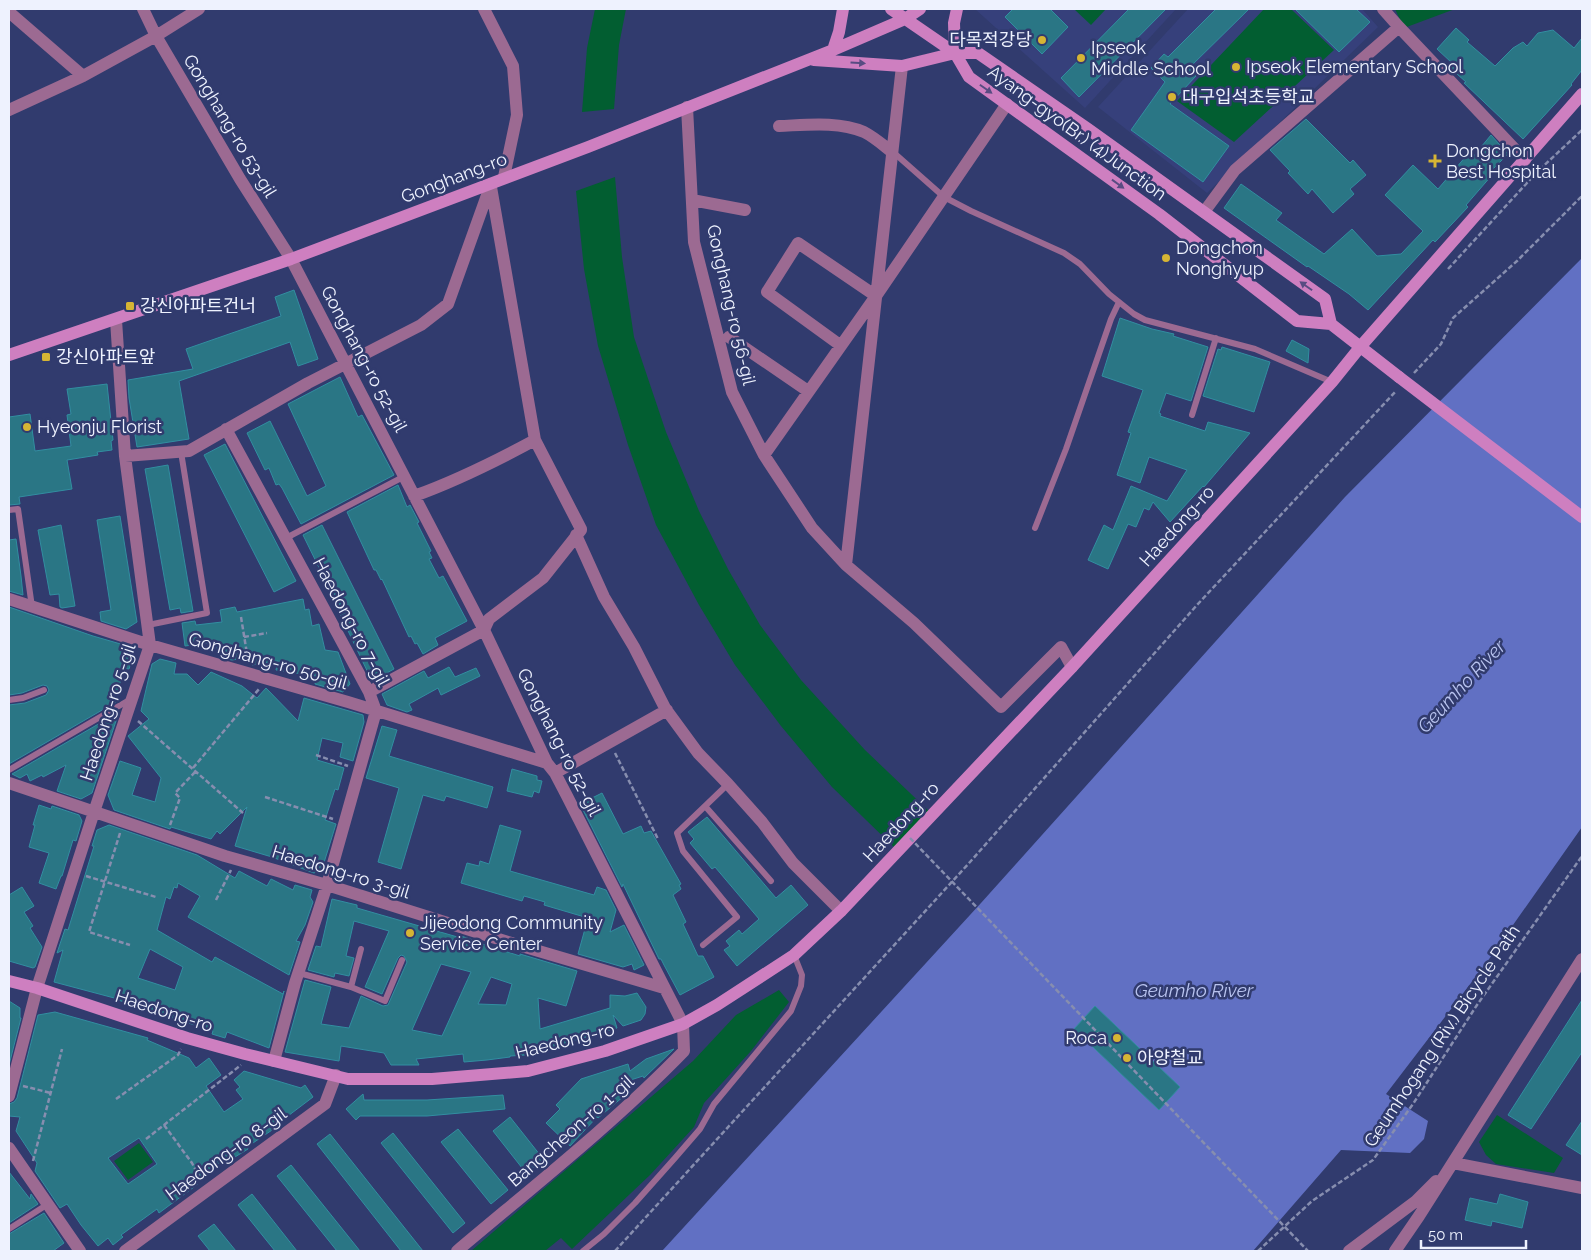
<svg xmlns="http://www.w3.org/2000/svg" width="1591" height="1260" font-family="Raleway,'Noto Sans KR',sans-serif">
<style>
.built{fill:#36407b}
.green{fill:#025e31}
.water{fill:#6170c3}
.building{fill:#2a7685;stroke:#328ea1;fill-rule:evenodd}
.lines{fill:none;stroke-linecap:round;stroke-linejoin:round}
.path{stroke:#878eaf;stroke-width:2.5;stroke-dasharray:5 2.5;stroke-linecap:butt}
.lane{stroke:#9c6a92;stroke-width:6}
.street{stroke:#9c6a92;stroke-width:12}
.secondary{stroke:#ce7fc0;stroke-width:12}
.path-bridge{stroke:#878eaf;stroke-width:2.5;stroke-dasharray:5 2.5;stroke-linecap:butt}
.secondary-bridge{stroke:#ce7fc0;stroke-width:12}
.oneway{fill:#584c82}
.poi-dot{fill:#d6b534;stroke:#313b6e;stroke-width:2}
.labels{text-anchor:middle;stroke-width:5;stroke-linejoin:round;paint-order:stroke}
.poi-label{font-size:18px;fill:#eef2fe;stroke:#313b6e;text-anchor:start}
.street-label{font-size:18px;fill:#eef2fe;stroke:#313b6e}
.water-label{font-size:19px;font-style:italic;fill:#b8c3ef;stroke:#313b6e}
</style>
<rect width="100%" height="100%" fill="#313b6e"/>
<path class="built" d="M975,9H1176L1085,108Z
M1188,9H1362L1378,27L1207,193L1098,107Z"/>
<path class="green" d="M595,9H626L619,45L614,109L582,112L587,48Z
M1074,9H1106L1091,25Z
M1264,9H1291L1334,50L1234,142L1177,101Z
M1395,9H1455L1404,28Z
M615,177L622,257L634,337L666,432L699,511L728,569L760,625L801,680L865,750L932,814L898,851L832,787L781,726L735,665L699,605L656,525L628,445L598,346L584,269L576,191Z
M779,990L789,1002L751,1051L704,1103L694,1127L650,1175L572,1249L561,1238L545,1251H471L693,1061L736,1015Z
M1497,1115L1563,1158L1554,1173L1496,1164L1486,1155L1479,1142Z
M139,1143L153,1162L128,1180L114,1161Z"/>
<path class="water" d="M1582,258V827L1487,962L1386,1094L1428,1121L1424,1139L1410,1153L1341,1150L1253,1251H662L981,903L1345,497Z"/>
<path class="building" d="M1013,9H1050L1068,27L1042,54L1005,17Z
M1129,9H1166L1079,97L1061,78Z
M1216,9H1249L1189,68L1196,76L1170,104L1229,146L1203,182L1131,130L1165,82L1151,68L1164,54L1168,57Z
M1295,9H1356L1370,22L1339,52Z
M1456,28L1469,40L1467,42L1495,66L1513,48L1523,42L1527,46L1538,33L1553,30L1574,48L1582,38V70L1571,84L1572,85L1523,139L1464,83L1466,82L1448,66L1452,63L1437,49Z
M1306,119L1350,163L1353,160L1366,175L1350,189L1354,194L1333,213L1312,189L1308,194L1288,173L1290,171L1270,150Z
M1491,135L1508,154L1489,173L1492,175L1466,205L1468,207L1435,242L1433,240L1368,310L1349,294L1308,266L1307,267L1224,208L1241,184L1282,213L1276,220L1324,254L1352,229L1377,256L1401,254L1423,231L1385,195L1413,165L1438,189L1467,155L1472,158Z
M294,290L318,359L298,366L290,342L179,381L189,439L137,447L129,398L128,380L193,369L186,349L281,316L275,297Z
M1120,318L1152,329L1174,334L1173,336L1208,347L1191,401L1166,393L1159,413L1161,414L1160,416L1205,431L1208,422L1250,433L1204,487L1203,486L1170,522L1153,502L1149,510L1144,508L1136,527L1128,524L1108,569L1088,560L1104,525L1113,530L1131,486L1167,501L1187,470L1149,457L1140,483L1117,475L1131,433L1128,432L1143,390L1102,376Z
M1292,340L1309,349L1308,363L1286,351Z
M1222,347L1270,362L1254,412L1203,396L1218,349L1221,350Z
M340,377L358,417L362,415L394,475L301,524L282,488L279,484L276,485L269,468L265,470L247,433L270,421L307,496L326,486L288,404Z
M107,384L113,440L111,441L112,450L97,452L98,455L67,460L72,489L19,497L20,504L9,505V417L30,414L35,451L71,446L67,415L71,414L67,389Z
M225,444L296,581L274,592L204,455Z
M168,465L193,611L181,613L180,608L170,610L145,469Z
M398,485L407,507L410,505L419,522L417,523L431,551L429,552L432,558L429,559L439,578L443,576L467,621L435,638L438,645L423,654L417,643L415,644L411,636L409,637L382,579L381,580L376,570H374L347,512Z
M120,516L137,622L126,629L101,621L100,612L111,610L97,520Z
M61,525L75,606L62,608L60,607L59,594L50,595L38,530Z
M322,525L394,669L372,681L340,614L343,612L331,587L329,588L303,535Z
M16,539L21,576L23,595L9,591V540Z
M303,599L305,610L309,609L312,626L319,624L325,650L338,652L350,684L343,692L315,684L316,676L276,670L278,661L252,665L251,657L232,660L227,659L225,647L209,649L208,643L185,646L182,623L195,621L196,625L222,622L220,610L235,607L237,612Z
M9,607L93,636L131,647L134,654L129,669L123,668L116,702L9,764V705L25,703L46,695L49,690L47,686L43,685L22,693L9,695Z
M160,659L176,663L174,674H187L198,685L211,672L242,686L257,698L266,688L298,721L304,698L363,715L364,722L353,761L340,757L343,743L322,738L317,760L344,768L338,790L335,789L325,820L336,824L322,869L314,873L272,857L235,846L247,807L220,834L217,831L211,839L171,827L170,829L114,810L108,795L120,761L141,768L132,795L155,802L161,778L128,736L149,719L141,711L152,664Z
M449,667L455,677L476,668L480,676L441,695L438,688L409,704L412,710L407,712L387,705L382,694L424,671L428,678Z
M114,715L117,718L92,793L81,799L57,791L66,765L43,777L42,775L30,781L27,774L20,778L12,774Z
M382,726L397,730L389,756L493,787L487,808L446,796L444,801L423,795L401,869L378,862L399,788L366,778Z
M512,769L537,776V780L542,781L539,793L534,791L532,797L507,791Z
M602,793L623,834L641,826L644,833L651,831L681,884L679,885L681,889L673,895L686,922L683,924L698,956H703L714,977L680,995L664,965L661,959H659L623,884L622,887L580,804Z
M39,805L51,809L52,806L79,815L82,821L76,841L73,840L62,876H61L56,889L39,883L49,853L29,847L35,825H33Z
M707,817L776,898L791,885L808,905L737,966L724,950L730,946L726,941L739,930L742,934L759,919L715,867L712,869L690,843L694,839L688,832Z
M109,825L197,855L235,878L239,871L267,886L271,879L293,890L295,885L312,890L310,897L313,902L305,925L296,941L300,942L289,975L188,917L200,896L178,883L177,888L174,887L170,899L166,897L157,930L212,962L215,957L283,994L284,991L269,1048L227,1032L225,1038L212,1034L213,1031L118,1000V999L54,982L63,950L57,953L65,929L68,930L94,846H92L97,830ZM150,949L183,967L175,990L138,978Z
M500,825L521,831L510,871L594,895L597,887L606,890L616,910L610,932L624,925L644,965L634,970L632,964L623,967L578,954L588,918L544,905L545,902L524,896L522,901L461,883L467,863L479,866L480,861L489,864Z
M22,887L34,906L24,912L33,926L30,928L42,947L35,967L33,968L9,961V895Z
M332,899L357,905V908L461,938V936L473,940L477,941L476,942L520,956V954L577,971L566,1006L538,998L540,1029L610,1008V995L625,996L637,993L646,1007L645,1014L641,1020L623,1026L613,1015L617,1028L541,1050V1054L510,1056V1057L487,1060L464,1062L463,1054L416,1059L419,1065H391L384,1053L341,1046L339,1061L285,1052L305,980L331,987L321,1024L349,1028L361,996L383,1006L388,1005L407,962L404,956L401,955L398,958L382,994L365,987L389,931L354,921L346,956L354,958L349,976L335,973L334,977L308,970L316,946L321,947ZM441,964L471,972L442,1036L412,1030ZM491,977L512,984L506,1005L478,1004Z
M1582,1000V1052L1531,1129L1508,1115Z
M9,1001L20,1008V1018H21L9,1065Z
M1095,1006L1180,1087L1159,1110L1074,1029Z
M55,1012L148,1038L147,1040L189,1058L196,1068L209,1058L221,1075L206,1086L224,1112L243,1099L236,1090L240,1087L234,1080L244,1071L301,1088L305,1085L313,1097L280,1122L281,1124L247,1147L248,1149L230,1160L228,1157L195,1181L198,1184L159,1213L157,1209L121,1235L123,1237L113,1245L108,1238L98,1246L81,1225L67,1204L60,1208L35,1171L37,1163L16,1131L20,1117L9,1116V1104L14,1102L17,1098L38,1015ZM139,1138L157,1164L128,1184L108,1158Z
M674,1049L644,1078L643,1076L615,1085L624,1096L598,1118L597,1117L570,1146L546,1123L560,1109L556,1105L581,1079L628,1064L630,1071L646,1059Z
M363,1094L364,1100H427L503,1095L505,1109L427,1116H360L356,1120L346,1109Z
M510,1117L544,1160L526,1173L493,1131Z
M1582,1121V1155L1566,1145Z
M458,1129L508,1190L491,1204L441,1142Z
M393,1133L465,1223L453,1233L381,1143Z
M330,1134L423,1251H401L317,1144Z
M291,1165L360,1251H337L277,1176Z
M9,1172L30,1199L31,1194L38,1204L9,1223Z
M252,1194L297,1251H275L238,1205Z
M1500,1194L1528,1202L1522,1228L1492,1221L1491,1226L1465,1220L1470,1198L1497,1204Z
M44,1213L64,1243L53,1251H9V1234Z
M214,1224L236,1251H210L198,1236Z"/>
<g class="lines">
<path class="path" d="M1448,269L1537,172L1582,130
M1414,373L1441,344L1453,318L1517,261L1582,196
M241,617L248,660
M244,637L267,633
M138,721L243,813
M615,753L658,839
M316,755L348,766
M193,768L259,689
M265,797L333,819
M170,825L180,798L175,793L196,771
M120,833L89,932L130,945
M86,876L156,897
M216,900L231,870
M23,1086L51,1093
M116,1099L178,1055L181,1049
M164,1125L192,1163L201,1180
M146,1139L241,1065
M33,1161L62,1049
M615,1251L970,862L1197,605L1396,391
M1258,1251L1312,1201L1373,1160L1413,1104L1477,1005L1582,856"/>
<path class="lane" d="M893,152L944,197L971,211L1064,253L1080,264L1109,294L1134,314L1145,320L1255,349L1332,382
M1192,415L1216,338
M9,510L18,509L32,607
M1035,528L1066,449L1111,319L1119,302
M286,538L405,476
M148,625L207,613L181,452
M9,700L23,698L44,690
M9,770L131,699
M705,806L771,881
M703,945L737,917L683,851L677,833L728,784
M299,973L351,987L385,1001L402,960
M351,987L361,949
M9,1229L48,1204
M583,1251L604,1234L635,1203L675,1158L700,1129L714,1104L791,1011L801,986L802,975L794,955"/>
<path class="street" d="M143,9L156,36L240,179L291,259L484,630L547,763L555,773L567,796L683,1024L684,1051C614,1123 534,1186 457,1251
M484,9L513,66L517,115L504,177
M1383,9L1399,27
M9,12L83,76
M687,107L694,242L732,392L764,455L812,528L846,565L914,623L1001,707L1061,647L1072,667
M9,110L83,76L156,36L199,9
M779,126C806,125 838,121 864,132C874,137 883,145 892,152
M491,187L535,440L581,529
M692,200L745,210
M1204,212L1235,170L1399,27L1525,160
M729,337L808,391
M840,345L767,292L798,243L876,296
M226,429L328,616L369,692L376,711L327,885L295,983L274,1061
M764,455L876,296L1007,104
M125,456L189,451L308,383L421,325L448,304L491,184
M414,496C456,481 496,461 535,440
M576,535L604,597L634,647L665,708L698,753L728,784L762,822L793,863L841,911
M846,565L902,66
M9,599L150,645L348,702L547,763
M369,692L484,630L489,619L543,578L581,530
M555,773L667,710
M9,783L225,856L327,885L508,942L664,988
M9,1096L37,988L94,812L150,645L125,456L116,320
M9,1148L80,1251
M1453,1163L1582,1188
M125,1251L325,1104L336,1075
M1349,1251L1416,1201L1436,1181
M1395,1251L1419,1216L1582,959"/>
<path class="secondary" d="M891,9L955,53L969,77L1159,214L1297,321L1331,324L1399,377
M833,50L839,32L843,9
M955,53L954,23L957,9
M814,60L902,66L955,53H978L1088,129L1325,299L1331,324
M9,355L291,259L588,147L833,50L905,19L920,9
M9,981L37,988L187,1038L245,1054L348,1079H432L528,1071L605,1051L683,1024L717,1005L794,955L841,911L1072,667L1332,382L1361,346L1582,94"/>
<path class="path-bridge" d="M910,838L1308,1251"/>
<path class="secondary-bridge" d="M1399,377L1582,517"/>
</g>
<defs><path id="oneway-solid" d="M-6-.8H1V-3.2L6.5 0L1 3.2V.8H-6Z" transform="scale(1.25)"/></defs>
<g class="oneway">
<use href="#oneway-solid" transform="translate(858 63) rotate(4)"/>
<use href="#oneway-solid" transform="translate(986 89) rotate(35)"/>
<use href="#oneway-solid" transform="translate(1118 184) rotate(36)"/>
<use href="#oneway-solid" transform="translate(1306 286) rotate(-145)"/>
</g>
<g class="poi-dot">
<circle cx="1042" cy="40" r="5"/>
<circle cx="1081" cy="58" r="5"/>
<circle cx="1236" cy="67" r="5"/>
<circle cx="1172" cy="97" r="5"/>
<path d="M1432.5 153.5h5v5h5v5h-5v5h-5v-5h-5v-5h5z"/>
<circle cx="1166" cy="258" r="5"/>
<rect x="125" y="301" width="10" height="10" rx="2.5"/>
<rect x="41" y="352" width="10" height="10" rx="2.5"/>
<circle cx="27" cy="427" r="5"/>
<circle cx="410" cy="933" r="5"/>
<circle cx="1117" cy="1038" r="5"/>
<circle cx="1127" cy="1058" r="5"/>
</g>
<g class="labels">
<g class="poi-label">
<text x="1032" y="46" text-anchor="end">다목적강당</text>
<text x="1091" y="54">Ipseok<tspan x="1091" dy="21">Middle School</tspan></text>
<text x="1246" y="73">Ipseok Elementary School</text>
<text x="1182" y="103">대구입석초등학교</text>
<text x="1446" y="157">Dongchon<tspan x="1446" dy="21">Best Hospital</tspan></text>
<text x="1176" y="254">Dongchon<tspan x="1176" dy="21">Nonghyup</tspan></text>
<text x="140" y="312">강신아파트건너</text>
<text x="56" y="363">강신아파트앞</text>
<text x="37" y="433">Hyeonju Florist</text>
<text x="420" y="929">Jijeodong Community<tspan x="420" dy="21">Service Center</tspan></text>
<text x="1107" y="1044" text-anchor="end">Roca</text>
<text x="1137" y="1064">아양철교</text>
</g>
<g class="street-label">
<text transform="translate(230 126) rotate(59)" y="6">Gonghang-ro 53-gil</text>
<text transform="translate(1077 133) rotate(36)" y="6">Ayang-gyo(Br.) (4)Junction</text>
<text transform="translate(454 178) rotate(-21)" y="6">Gonghang-ro</text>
<text transform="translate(731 305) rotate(77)" y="6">Gonghang-ro 56-gil</text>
<text transform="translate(364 359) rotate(62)" y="6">Gonghang-ro 52-gil</text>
<text transform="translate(1177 526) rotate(-48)" y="6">Haedong-ro</text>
<text transform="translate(351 622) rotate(62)" y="6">Haedong-ro 7-gil</text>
<text transform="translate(268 661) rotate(16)" y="6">Gonghang-ro 50-gil</text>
<text transform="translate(108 712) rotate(-72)" y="6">Haedong-ro 5-gil</text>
<text transform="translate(559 742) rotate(63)" y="6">Gonghang-ro 52-gil</text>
<text transform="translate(901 822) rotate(-47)" y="6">Haedong-ro</text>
<text transform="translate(341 872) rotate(17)" y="6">Haedong-ro 3-gil</text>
<text transform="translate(164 1011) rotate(18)" y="6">Haedong-ro</text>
<text transform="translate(1442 1036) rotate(-56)" y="6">Geumhogang (Riv.) Bicycle Path</text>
<text transform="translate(565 1041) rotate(-14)" y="6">Haedong-ro</text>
<text transform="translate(571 1131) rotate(-41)" y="6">Bangcheon-ro 1-gil</text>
<text transform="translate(226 1154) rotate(-36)" y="6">Haedong-ro 8-gil</text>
</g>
<g class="water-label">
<text transform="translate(1461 686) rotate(-47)" y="7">Geumho River</text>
<text x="1194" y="997">Geumho River</text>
</g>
</g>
<rect width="1591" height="1260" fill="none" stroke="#eef2fe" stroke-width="20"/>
<path d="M1421 1240v8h105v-8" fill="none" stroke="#eef2fe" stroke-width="2.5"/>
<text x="1428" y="1240" font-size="15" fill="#eef2fe" stroke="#313b6e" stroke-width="4" paint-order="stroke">50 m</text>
</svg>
